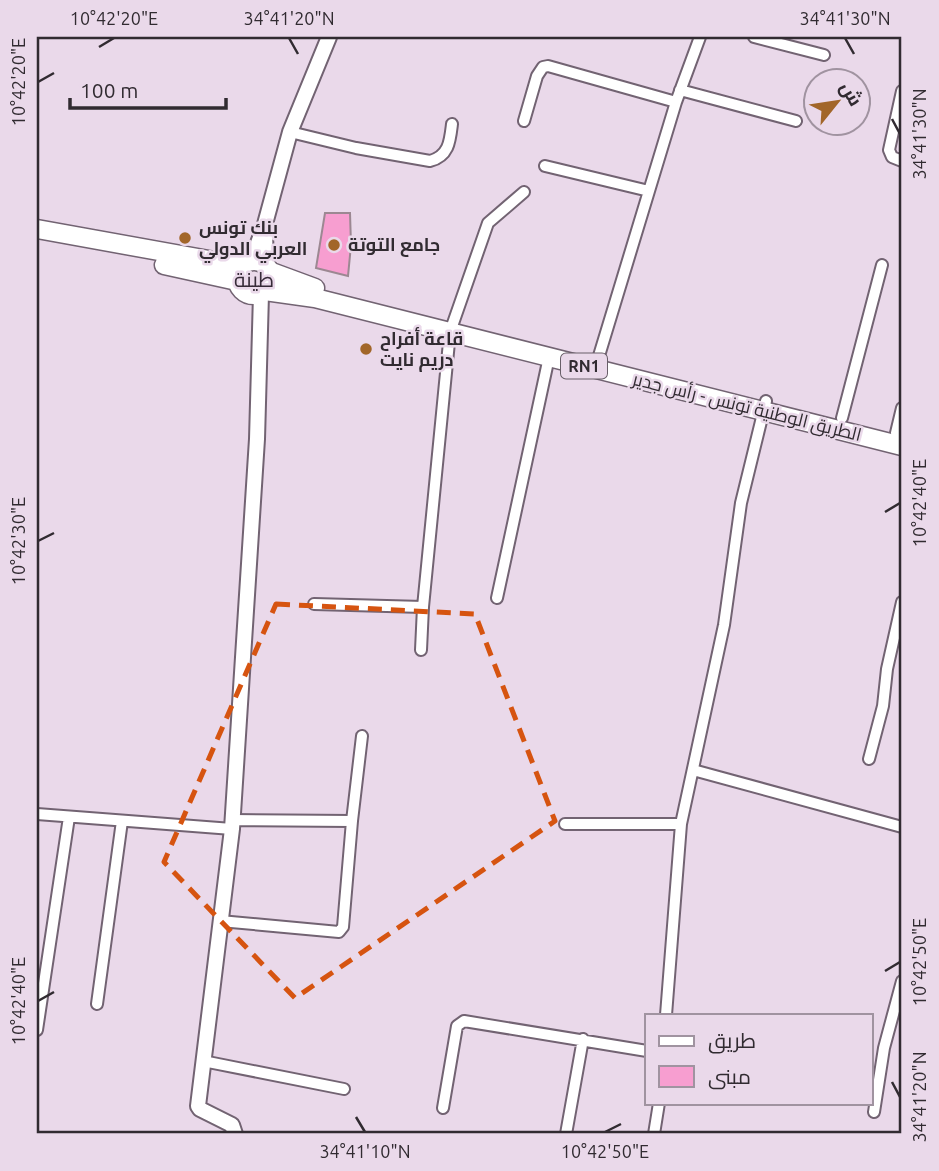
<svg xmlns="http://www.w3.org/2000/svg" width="939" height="1171" font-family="Ubuntu,Cairo,sans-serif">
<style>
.building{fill:#f79ed0;stroke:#9c8892;stroke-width:2}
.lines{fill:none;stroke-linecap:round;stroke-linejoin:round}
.minor-casing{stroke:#726372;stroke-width:14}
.tertiary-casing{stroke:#726372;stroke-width:18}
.trunk-casing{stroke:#726372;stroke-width:21}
.minor{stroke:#fff;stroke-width:10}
.tertiary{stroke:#fff;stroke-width:14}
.trunk{stroke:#fff;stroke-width:18}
.marked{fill:none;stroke:#d65410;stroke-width:5;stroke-dasharray:14 9;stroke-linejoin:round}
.ticks{fill:none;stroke:#312b31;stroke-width:2.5}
.poi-dot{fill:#a26629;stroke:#ead9ea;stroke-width:2.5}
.labels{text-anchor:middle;stroke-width:5;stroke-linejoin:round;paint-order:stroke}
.shield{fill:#ead9ea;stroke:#685f68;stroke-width:2}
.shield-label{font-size:16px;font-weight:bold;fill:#312b31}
.poi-label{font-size:18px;font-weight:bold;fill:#312b31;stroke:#ead9ea;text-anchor:start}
.street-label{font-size:18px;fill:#312b31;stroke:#ead9ea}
.quarter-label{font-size:21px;fill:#372b38;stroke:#ead9ea}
.neatline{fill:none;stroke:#312b31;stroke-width:2.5}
.ticks-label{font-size:18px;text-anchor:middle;fill:#312b31}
</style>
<rect width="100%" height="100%" fill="#ead9ea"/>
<path class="building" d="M325,213H350L351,245L348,276L316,268Z"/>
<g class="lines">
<g class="minor-casing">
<path id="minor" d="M754,37L824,55
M680,90L796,121
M902,91L889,150L892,157L902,161
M524,121L537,76L543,67L548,66L676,102
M290,132L356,148L430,161C449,156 450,141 452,124
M545,166L649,191
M595,369L676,102L700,37
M842,418L882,265
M896,433L902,408
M497,598L549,357
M314,604L423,607
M421,650L423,607L450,332L488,223L524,192
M869,759L883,706L887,669L902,602
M693,770L902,827
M37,814L232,829
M352,821L362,736
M565,824H681
M220,921L339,932L343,927L352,821L232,820
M97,1004L122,821
M666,1015L681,824L724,625L741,503L766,401
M37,1030L69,817
M203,1061L344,1089
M443,1108L457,1026L464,1021L647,1051
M874,1112L884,1048L902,981
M566,1134L583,1039
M654,1134L659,1103"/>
</g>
<g class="tertiary-casing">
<path id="tertiary" d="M265,232L266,267
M251,262L265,224L290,132L329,37
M235,1134L232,1125L200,1109L198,1106L232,829L257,439L261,294"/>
</g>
<g class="trunk-casing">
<path id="trunk" d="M37,229L242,266
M237 278a17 17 0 1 1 34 0a17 17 0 1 1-34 0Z
M164,265L237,281
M269,271L315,288
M265,291L315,298L902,446"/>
</g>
<use href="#minor" class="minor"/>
<use href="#tertiary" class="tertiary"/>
<use href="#trunk" class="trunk"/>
</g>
<path class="marked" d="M276,604L475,614L555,821L295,998L164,862Z"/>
<path class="ticks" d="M289,38L298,54M845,38L854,54M99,47L114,38M38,82L54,73M892,119L900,134M885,512L900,503M38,541L54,533M885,971L900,962M38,1001L54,992M892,1082L900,1097M356,1117L365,1132M605,1132L621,1124"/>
<g class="poi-dot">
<circle cx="185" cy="238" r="7"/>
<circle cx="334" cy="245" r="7"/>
<circle cx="366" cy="349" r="7"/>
</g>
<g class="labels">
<rect class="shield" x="561" y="353.5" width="46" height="25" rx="5"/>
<g class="shield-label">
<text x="584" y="372">RN1</text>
</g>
<g class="poi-label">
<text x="199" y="234">بنك تونس<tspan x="199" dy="21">العربي الدولي</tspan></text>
<text x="348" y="251">جامع التوتة</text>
<text x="380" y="345">قاعة أفراح<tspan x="380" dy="21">دريم نايت</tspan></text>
</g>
<g class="street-label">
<text transform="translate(747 407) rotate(14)" y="6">الطريق الوطنية تونس - رأس جدير</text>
</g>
<g class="quarter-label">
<text x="254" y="287">طينة</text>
</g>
</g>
<rect width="939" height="1171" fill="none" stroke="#ead9ea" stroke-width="77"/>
<rect x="645" y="1014" width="228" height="91" fill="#ead9ea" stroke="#a093a0" stroke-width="2"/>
<rect x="659" y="1036" width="35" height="10" fill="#ffffff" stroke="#a093a0" stroke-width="2"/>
<text x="708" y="1048" font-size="21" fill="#312b31">طريق</text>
<rect x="659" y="1066" width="35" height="21" fill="#f79ed0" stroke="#a093a0" stroke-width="2"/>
<text x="708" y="1084" font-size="21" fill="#312b31">مبنى</text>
<g transform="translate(837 102) rotate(60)"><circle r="33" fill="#ead9ea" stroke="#a093a0" stroke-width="2"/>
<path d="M0-5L12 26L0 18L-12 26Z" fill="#a26629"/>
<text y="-10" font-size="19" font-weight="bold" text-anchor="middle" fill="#312b31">ش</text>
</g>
<path d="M70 98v10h156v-10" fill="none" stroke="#312b31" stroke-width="3.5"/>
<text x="80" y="98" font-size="21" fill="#312b31" stroke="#ead9ea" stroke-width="5" paint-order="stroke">100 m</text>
<rect x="38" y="38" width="862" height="1094" class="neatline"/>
<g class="ticks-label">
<text x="114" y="25">10°42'20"E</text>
<text x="289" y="25">34°41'20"N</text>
<text x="845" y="25">34°41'30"N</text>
<text transform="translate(19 82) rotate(-90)" y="6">10°42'20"E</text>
<text transform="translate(920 134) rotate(-90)" y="6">34°41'30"N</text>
<text transform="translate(920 503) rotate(-90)" y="6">10°42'40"E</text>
<text transform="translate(19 541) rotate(-90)" y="6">10°42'30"E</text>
<text transform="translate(920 962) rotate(-90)" y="6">10°42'50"E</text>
<text transform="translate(19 1001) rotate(-90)" y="6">10°42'40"E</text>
<text transform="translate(920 1097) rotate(-90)" y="6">34°41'20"N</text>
<text x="365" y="1158">34°41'10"N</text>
<text x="605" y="1158">10°42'50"E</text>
</g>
</svg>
